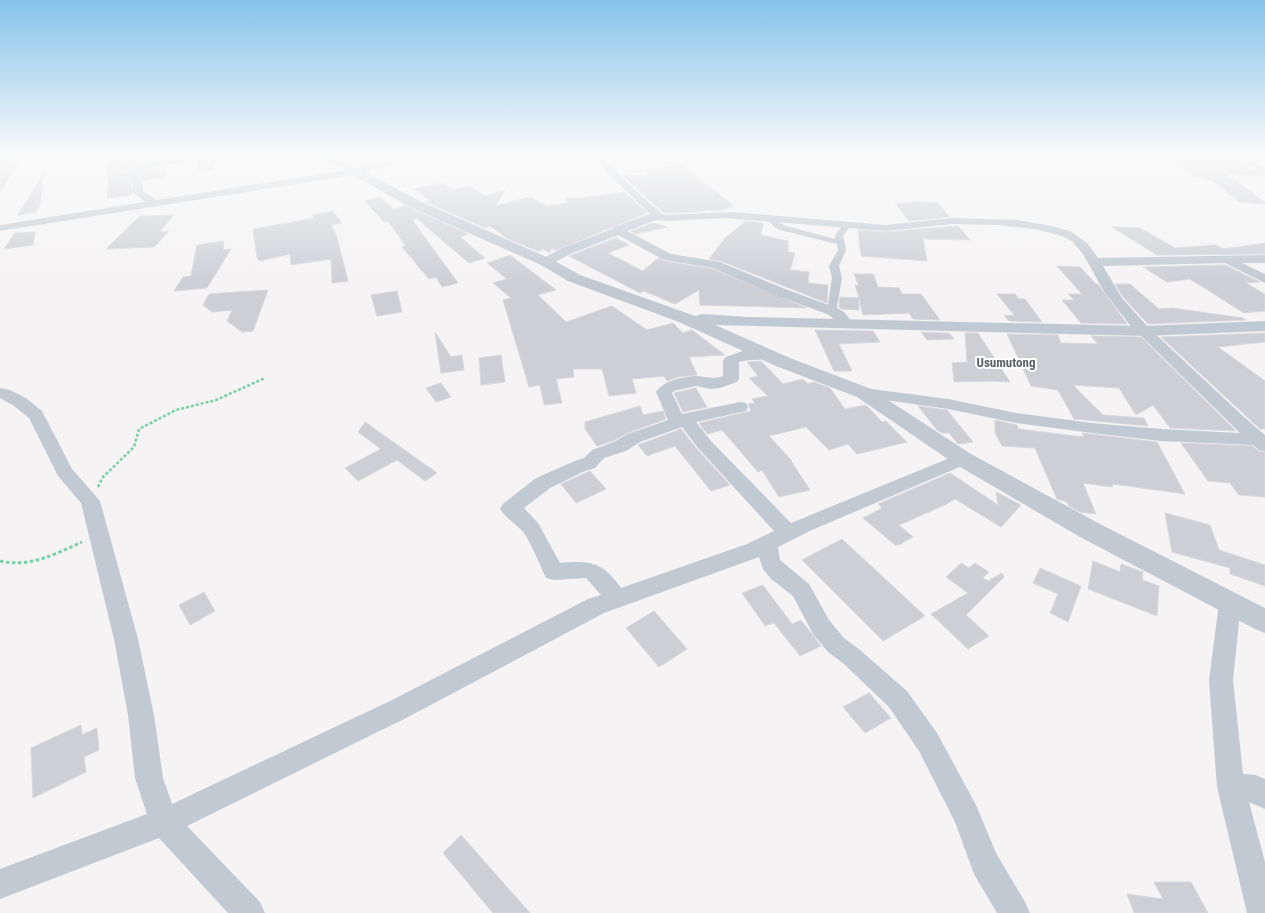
<svg xmlns="http://www.w3.org/2000/svg" width="1265" height="913" font-family="'Roboto Condensed',sans-serif">
<style>
.building{fill:#cdcfd5;stroke:#d7d9de}
.lines{fill:none;stroke-linecap:round;stroke-linejoin:round}
.path-far1{stroke:#7ad0a6;stroke-width:2.5;stroke-dasharray:3 2;stroke-linecap:butt}
.path{stroke:#7ad0a6;stroke-width:3;stroke-dasharray:3.5 2.5;stroke-linecap:butt}
.pedestrian{fill:#c1cad2;fill-rule:evenodd}
.minor{fill:#c1cad2;fill-rule:evenodd}
.tertiary{fill:#c1cad2;fill-rule:evenodd}
.labels{text-anchor:middle;stroke-width:4;stroke-linejoin:round;paint-order:stroke}
.quarter-label{font-size:13px;font-weight:bold;fill:#5f6368;stroke:#fff}
</style>
<rect width="100%" height="100%" fill="#f5f3f3"/>
<path class="building" d="M109,156H124L123,162L168,156V158L141,164L124,172L122,175L131,184L132,195L107,198L109,181L107,176Z
M195,156H220L212,169L199,171Z
M1171,156L1234,159L1265,176L1226,174L1265,202V204L1239,202L1212,180L1194,177Z
M20,161L0,192V163Z
M683,165L710,188L711,187L734,206L719,211H710L708,210L697,212L664,213L623,176L649,175L647,169Z
M166,167L164,178L142,181L138,176L148,170Z
M44,172L40,205L35,212L18,215Z
M443,183L453,190L469,186L485,196L505,190L496,206L530,197L546,206L568,203L566,198H583L625,192L647,213L556,250L552,248L549,253L544,249L538,251L508,239L490,226L485,228L426,202L430,201L414,189Z
M380,197L393,209L406,206L468,234L460,237L485,258L469,263L416,218L413,221L458,283L442,287L436,277L429,279L402,247L406,246L388,221L384,222L365,201Z
M912,201L938,203L950,217L909,221L895,203H913Z
M333,211L342,223L331,225L336,234L348,281L332,283L331,259L291,265L290,254L260,261L257,258L253,229L294,222L314,218L312,215Z
M174,215L159,232L169,231L154,247L106,249L140,216Z
M746,221L763,223L761,235L788,241V252L795,253L790,270L809,272L808,283L828,285L827,303L721,261L709,259L725,238Z
M653,223L667,227L635,234L631,231Z
M958,226L970,240L923,239L927,261L861,256L858,230L886,232Z
M1112,227L1140,228L1175,248L1216,245L1223,249L1265,243V254L1157,255Z
M35,232L33,245L4,249L15,233Z
M618,237L616,238L629,245L608,253L643,271L658,258L664,261L713,269L807,308L700,305L699,290L675,304L644,291L640,293L569,256Z
M224,241L223,250L231,249L207,288L174,291L183,277L191,276L197,245Z
M510,255L556,290L538,295L566,322L612,306L647,330L673,323L683,333L692,330L725,355L689,357L697,375L678,377L667,381L664,376L632,379L636,393L609,396L602,369H573L574,377L556,379L562,403L544,405L540,385L529,387L503,300L511,298L493,283L507,279L487,263Z
M1225,265L1260,282L1246,283L1265,294V311L1244,313L1190,279L1167,282L1143,267Z
M1057,266L1080,267L1096,284H1098L1127,324L1081,323L1062,300H1074L1068,294H1082Z
M854,274H873L878,287L899,288L902,294H921L940,320L913,319L909,313L863,315L859,298V310L842,309L839,307L840,297L859,298L855,285L859,286Z
M1115,284H1130L1159,309L1172,308L1243,318L1246,320L1148,324L1123,297Z
M268,290L253,331L242,332L227,321L232,310L212,312L203,305L209,294Z
M397,291L402,312L377,316L371,295Z
M997,294H1015L1019,299H1025L1042,322L1009,321L1004,315L1015,316Z
M815,330L873,331L880,342L839,344L852,371H834Z
M435,332L451,357L462,355L464,370L441,373Z
M921,332L949,333L954,339L927,340Z
M965,333H978L1010,382L992,381L954,382L952,363L967,362Z
M1265,333V342L1218,347L1265,381V429H1260L1161,337Z
M1007,334L1058,335L1061,343L1098,344L1091,336L1141,337L1236,431L1170,428L1153,405L1136,415L1119,388L1073,385L1103,415L1144,418L1148,426L1074,419L1058,390L1031,386Z
M501,355L505,382L481,385L479,358Z
M761,361L783,384L803,379L808,384L814,382L830,388L845,409L866,405L882,422L886,421L907,442L857,454L848,444L829,450L806,427L769,436L792,461H791L810,490L779,497L762,470L758,472L722,430L707,434L699,423L751,411L748,404L755,403L752,399L768,396L749,378L758,376L747,362Z
M441,383L451,397L436,402L426,388Z
M696,388L707,407L683,412L674,393Z
M640,406L643,415L663,411L666,419L628,433L613,441L597,446L585,429V422Z
M918,406L947,410L973,442L958,444L949,433H942L937,430Z
M995,420L1017,425L1018,429L1084,437L1082,433L1157,442L1185,494L1113,484L1112,487L1083,483L1096,514L1080,512L1069,506L1067,502L1057,499L1035,448L1002,446L995,433Z
M365,422L437,473L425,481L397,460L358,481L345,468L381,449L358,432Z
M681,429L697,449L730,485L711,491L675,446L647,456L638,445Z
M1181,443L1252,446L1259,451L1265,453V497L1239,495L1230,483L1208,481Z
M590,471L606,489L576,503L561,484Z
M950,473L998,505L996,492L1021,505L1001,527L955,499L945,505L899,525L913,537L899,545H895L863,518L882,508L878,504Z
M1165,513L1210,525L1219,550L1265,565V586L1230,574V568L1172,552Z
M842,539L925,616L883,641L802,560Z
M1093,561L1120,572L1121,564L1143,572L1142,580L1159,586L1157,616L1088,589Z
M961,563L969,568L975,563L989,572L983,578L988,581L1002,573L1004,577L966,615L989,636L968,649L931,614L968,593L946,577Z
M1040,568L1081,586L1068,622L1050,613L1058,594L1033,583Z
M763,585L792,624L801,620L821,646L800,656L774,623L765,626L742,593Z
M204,592L215,611L190,625L179,605Z
M654,611L687,649L659,667L626,628Z
M869,693L891,718L865,733L843,707Z
M81,725L82,735L97,728L99,750L84,757L86,772L33,798L31,748Z
M461,835L530,913H493L443,853Z
M1154,882H1191L1208,913H1134L1127,894L1163,899Z"/>
<g class="lines">
<path class="path-far1" d="M98,487L103,477L134,447L139,429L176,410L216,400L265,378"/>
<path class="path" d="M0,561C30,568 55,554 82,542"/>
<path class="pedestrian" d="M768,216H774L780,223L786,226L835,239V236L843,224H849L850,226L843,236L846,250L839,266L842,278L836,313L832,314L827,311L832,278L829,266L838,250L837,244L780,230L774,227L767,218Z"/>
<path class="minor" d="M0,156H30L25,159L0,162Z
M184,156H192L194,158L189,161L148,169L136,175L143,185V191L157,200L353,169L381,162L390,156H402L387,166L354,175L0,231V225L145,202L132,192L133,185C131,180 126,179 123,175L125,173L142,165Z
M590,156H600L648,202L664,215L732,212L886,225L952,218L1017,220L1052,226L1070,231L1087,243L1098,258L1265,255V263H1242L1265,274V283L1225,263L1103,266L1122,298L1149,328L1244,417L1265,435V452L1259,450L1253,445L1161,441L1092,433L1016,423L948,409L858,396L856,393L858,390L864,388L948,399L1016,413L1092,423L1161,429L1240,433L1129,324L1105,293L1083,254L1072,241L1062,236L1035,229L998,225L952,224L886,231L723,218L670,221L656,220L627,231L671,254L720,262L785,289L837,308L844,312L854,324L852,327C841,330 836,319 827,314L775,295L713,268L664,260L618,235L570,254L550,265H542L540,262L542,259L562,248L612,229L614,227L650,214Z
M1232,156H1244L1265,168V175Z
M748,349L775,352L778,355L775,358C763,361 751,358 739,362V379L737,382L720,388L710,389L696,386L674,391L672,393L682,414L740,402L746,403L748,407L746,411L696,422L710,440L791,523L957,455L963,453L969,455L972,459L969,463L812,530L778,547L780,560L809,584L829,620L844,638L860,650L907,691L937,733L976,805L996,853L1025,902L1030,913H997L974,874L955,822L919,751L889,707L844,664L828,652L813,634L793,596L771,579L763,569L759,557L604,613L408,717L187,826L260,902L265,913H228L159,838L0,899V869L147,814L135,778L128,715L114,639L81,503L58,476L29,418L14,406L0,398V388L10,390L26,398L42,411L72,469L100,501L138,639L154,715L163,778L172,804L390,701L588,599L601,595L586,578L554,580L546,578C539,563 533,547 524,533C517,524 506,519 500,509L503,504L536,478L575,461L584,458L592,450L614,442L628,434L668,420L656,392C663,381 682,377 695,376C706,376 713,380 723,376V360L726,357ZM682,427L698,448L774,531L747,544L621,588C603,562 590,560 560,563L538,523L524,508L550,488L585,471L595,468L604,458L626,451L640,442Z
M1230,594L1238,597L1241,603L1233,680L1243,774L1255,775L1265,779V809L1249,802L1265,862V913H1247L1217,787L1209,680L1219,603L1222,597Z"/>
<path class="tertiary" d="M319,156H334L420,201L551,259L580,275L695,316L702,314L749,317L1143,326L1265,321V331L1143,336L715,325L790,358L871,389L971,454L1098,523L1265,608V633L1255,629L1080,537L955,464L857,397L776,366L679,322L568,281L541,265L410,207Z"/>
</g>
<linearGradient id="sky" x2="0" y2="1"><stop stop-color="#85c3ea"/><stop offset="0.55" stop-color="#fafafa"/><stop offset="1" stop-color="#fafafa" stop-opacity="0"/></linearGradient>
<rect width="1265" height="284" fill="url(#sky)"/>
<g class="labels">
<g class="quarter-label">
<text x="1006" y="367">Usumutong</text>
</g>
</g>
</svg>
